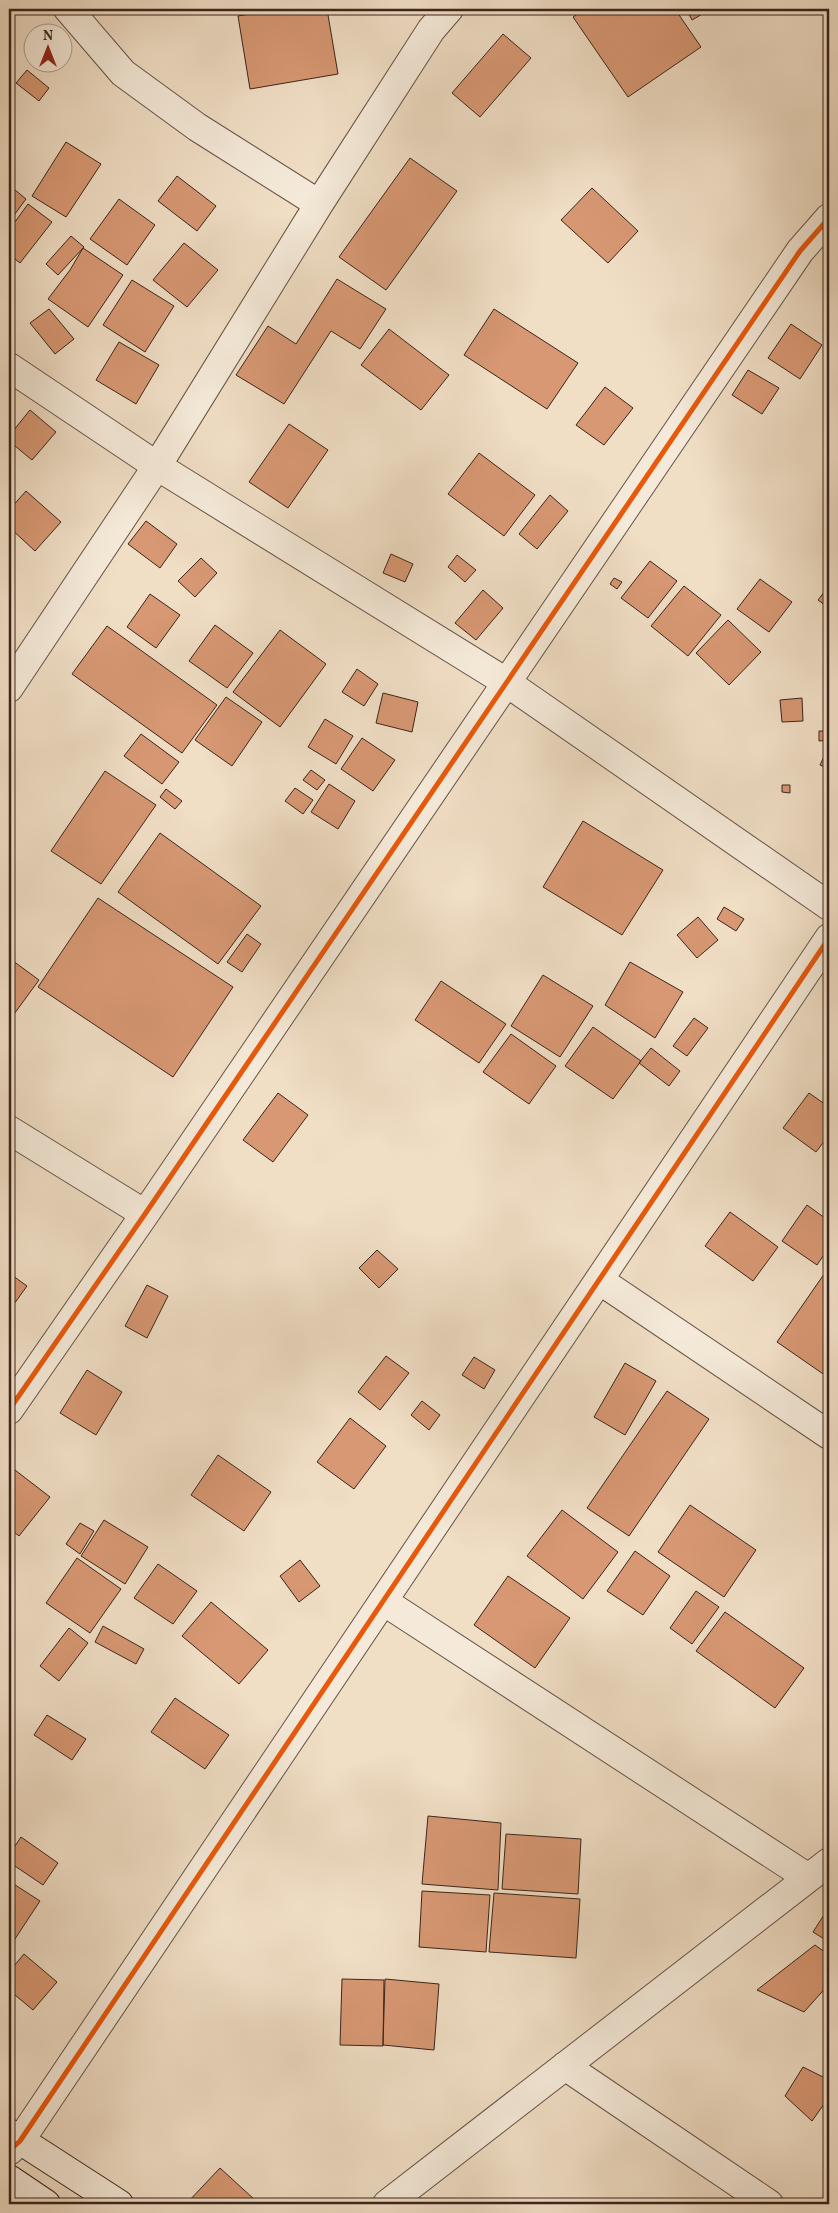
<svg xmlns="http://www.w3.org/2000/svg" width="838" height="2213" font-family="Vollkorn,serif">
<style>
.building{fill:#d79873;stroke:#3b251c}
.lines{fill:none;stroke-linecap:round;stroke-linejoin:round}
.minor-casing{stroke:#685346;stroke-width:30}
.secondary-casing{stroke:#3b251c;stroke-width:30}
.minor{stroke:#f5ead9;stroke-width:28}
.secondary{stroke:#f5ead9;stroke-width:28}
.cycleway-casing{stroke:#f5ead9;stroke-width:8}
.cycleway{stroke:#e8590c;stroke-width:5}
</style>
<rect width="100%" height="100%" fill="#f0dec5"/>
<filter id="stains"><feTurbulence type="fractalNoise" baseFrequency=".004" numOctaves="4"/><feColorMatrix values="0 0 0 0 .2 0 0 0 0 .09 0 0 0 0 .02 0 0 0 .5 -.17"/></filter>
<radialGradient id="worn" r=".72"><stop offset=".6" stop-color="#630" stop-opacity="0"/><stop offset="1" stop-color="#630" stop-opacity=".3"/></radialGradient>
<path class="building" d="M280,9H327L338,74L250,89L238,16Z
M585,9H675L701,47L628,97L573,17Z
M686,9H711L692,20Z
M503,34L531,58L480,117L452,93Z
M27,70L49,88L39,101L16,83Z
M66,142L101,164L66,217L32,196Z
M410,158L457,191L386,290L339,257Z
M177,176L216,206L197,231L158,201Z
M9,185L26,199L9,222Z
M592,188L638,231L608,263L561,220Z
M119,199L155,225L127,265L90,239Z
M28,204L52,222L20,263L9,254V230Z
M71,236L84,247L58,275L46,264Z
M184,243L218,270L187,307L153,280Z
M83,248L123,275L88,327L48,299L70,270Z
M337,279L386,309L360,349L331,331L284,404L236,375L268,326L296,344Z
M132,280L174,306L145,352L103,325Z
M49,309L74,339L55,354L30,323Z
M494,309L578,363L547,409L464,355Z
M791,324L822,345L800,379L768,358Z
M389,329L449,375L421,410L361,365Z
M119,342L159,365L136,404L96,380Z
M748,370L779,388L762,414L732,395Z
M605,387L633,408L604,445L576,425Z
M30,410L56,432L32,460L9,441V436Z
M289,424L328,450L288,508L249,482Z
M479,453L535,495L504,536L448,494Z
M26,491L61,522L35,551L9,527V510Z
M550,495L568,511L537,549L519,534Z
M146,521L177,544L160,568L128,544Z
M391,554L413,564L405,582L383,573Z
M457,555L476,570L465,582L448,567Z
M201,558L217,573L195,597L178,581Z
M650,561L677,581L648,618L621,598Z
M614,578L622,582L617,589L610,584Z
M760,579L792,602L769,632L737,609Z
M684,586L721,615L688,656L651,626Z
M829,586V608L818,600Z
M483,590L503,608L476,640L455,623Z
M150,594L180,615L156,648L127,627Z
M728,620L761,652L729,685L696,653Z
M215,625L253,653L227,688L189,661Z
M107,626L217,705L182,753L72,674Z
M280,630L326,664L280,727L233,692Z
M357,669L378,684L364,706L342,692Z
M383,693L418,702L412,732L376,723Z
M226,697L262,722L232,766L195,740Z
M802,698L803,721L782,722L780,700Z
M325,719L353,736L336,764L308,747Z
M819,731H829V740L819,741Z
M141,734L179,762L162,784L124,756Z
M362,738L395,760L373,791L341,769Z
M829,746V769L820,765Z
M311,770L325,780L317,790L303,780Z
M105,771L156,805L101,884L51,851Z
M329,784L355,801L338,829L311,812Z
M782,785H790V793L782,792Z
M295,788L313,800L303,814L285,801Z
M166,789L182,801L175,809L160,797Z
M583,821L663,870L622,935L543,887Z
M160,833L261,906L218,964L118,892Z
M98,898L233,987L173,1077L38,987Z
M724,907L744,919L736,931L717,919Z
M698,917L718,940L697,958L677,935Z
M247,934L261,944L242,972L227,962Z
M9,958L39,980L9,1021Z
M630,962L683,992L655,1038L605,1005Z
M543,975L593,1006L560,1057L511,1026Z
M441,981L506,1024L479,1063L415,1020Z
M694,1018L708,1028L687,1056L673,1046Z
M593,1027L641,1061L613,1099L565,1066Z
M511,1034L556,1066L529,1104L483,1072Z
M651,1048L680,1071L669,1086L639,1063Z
M278,1093L308,1115L273,1162L243,1140Z
M809,1093L829,1107V1135L816,1152L783,1128Z
M807,1205L829,1221V1247L817,1265L782,1241Z
M730,1212L778,1247L753,1281L705,1246Z
M377,1250L398,1269L379,1288L359,1268Z
M829,1267V1378L777,1342Z
M9,1273L27,1286L9,1311Z
M147,1285L168,1296L147,1338L125,1326Z
M386,1356L409,1373L380,1410L358,1392Z
M474,1357L495,1370L484,1389L462,1375Z
M625,1363L656,1381L625,1435L594,1417Z
M87,1370L122,1392L96,1435L60,1413Z
M667,1391L709,1419L629,1536L587,1508Z
M422,1401L440,1415L429,1430L411,1415Z
M350,1418L386,1446L354,1489L317,1462Z
M218,1455L271,1492L244,1531L191,1495Z
M15,1470L50,1497L19,1536L9,1528V1477Z
M690,1505L756,1550L724,1597L658,1552Z
M562,1510L618,1552L583,1599L527,1556Z
M104,1520L148,1547L125,1584L81,1556Z
M80,1523L94,1531L80,1554L66,1544Z
M635,1551L670,1576L643,1615L607,1591Z
M77,1558L121,1589L90,1633L46,1603Z
M300,1560L320,1586L299,1602L280,1576Z
M158,1564L197,1591L173,1624L134,1598Z
M508,1576L570,1618L535,1668L474,1625Z
M696,1591L719,1607L692,1644L670,1628Z
M211,1602L268,1650L239,1684L182,1636Z
M725,1612L804,1668L775,1708L696,1651Z
M103,1626L144,1649L136,1664L95,1642Z
M69,1628L88,1643L59,1681L40,1666Z
M175,1698L229,1735L205,1769L151,1732Z
M47,1715L86,1739L72,1760L34,1735Z
M428,1816L501,1823L498,1890L422,1884Z
M506,1834L581,1839L578,1894L502,1889Z
M21,1837L58,1863L43,1885L9,1862V1855Z
M9,1881L40,1901L9,1948Z
M422,1891L490,1895L486,1952L419,1947Z
M494,1893L580,1899L576,1958L489,1952Z
M829,1907V1942L813,1932Z
M815,1945L829,1955V1984L804,2012L757,1990Z
M24,1954L57,1982L33,2010L9,1990V1972Z
M342,1979L384,1980L383,2046L340,2045Z
M385,1979L439,1984L434,2050L383,2045Z
M803,2067L829,2080V2097L812,2121L785,2096Z
M220,2168L255,2200L251,2204H186Z"/>
<g class="lines">
<g class="minor-casing">
<path id="minor" d="M68,9L123,73L197,127L319,204
M9,367L157,466L506,682L829,906
M9,688L157,466L319,204L431,30L449,9
M9,1130L145,1214
M599,1280L829,1435
M9,1410L145,1214L800,251L829,218
M383,1601L807,1877
M565,2066L769,2204
M9,2151L20,2141L829,938
M387,2204L829,1862"/>
</g>
<g class="secondary-casing">
<path id="secondary" d="M9,2133L119,2204
M9,2179L46,2204"/>
</g>
<use href="#minor" class="minor"/>
<use href="#secondary" class="secondary"/>
<g class="cycleway-casing">
<path id="cycleway" d="M9,1410L145,1214L800,251L829,218
M9,2151L20,2141L829,938"/>
</g>
<use href="#cycleway" class="cycleway"/>
</g>
<rect width="838" height="2213" fill="none" stroke="#f0dec5" stroke-width="30"/>
<rect x="10" y="10" width="818" height="2193" fill="none" stroke="#3b251c" stroke-width="2.5"/>
<rect x="15" y="15" width="808" height="2183" fill="none" stroke="#3b251c"/>
<g transform="translate(48 48)"><circle r="24" fill="#f5ead9" stroke="#ab9b8d"/>
<path d="M0-4L9 19L0 12L-9 19Z" fill="#8f2418"/>
<text y="-8" font-size="14" font-weight="bold" text-anchor="middle" fill="#3b251c">N</text>
</g>
<rect width="100%" height="100%" filter="url(#stains)"/>
<rect width="100%" height="100%" fill="url(#worn)"/>
</svg>
